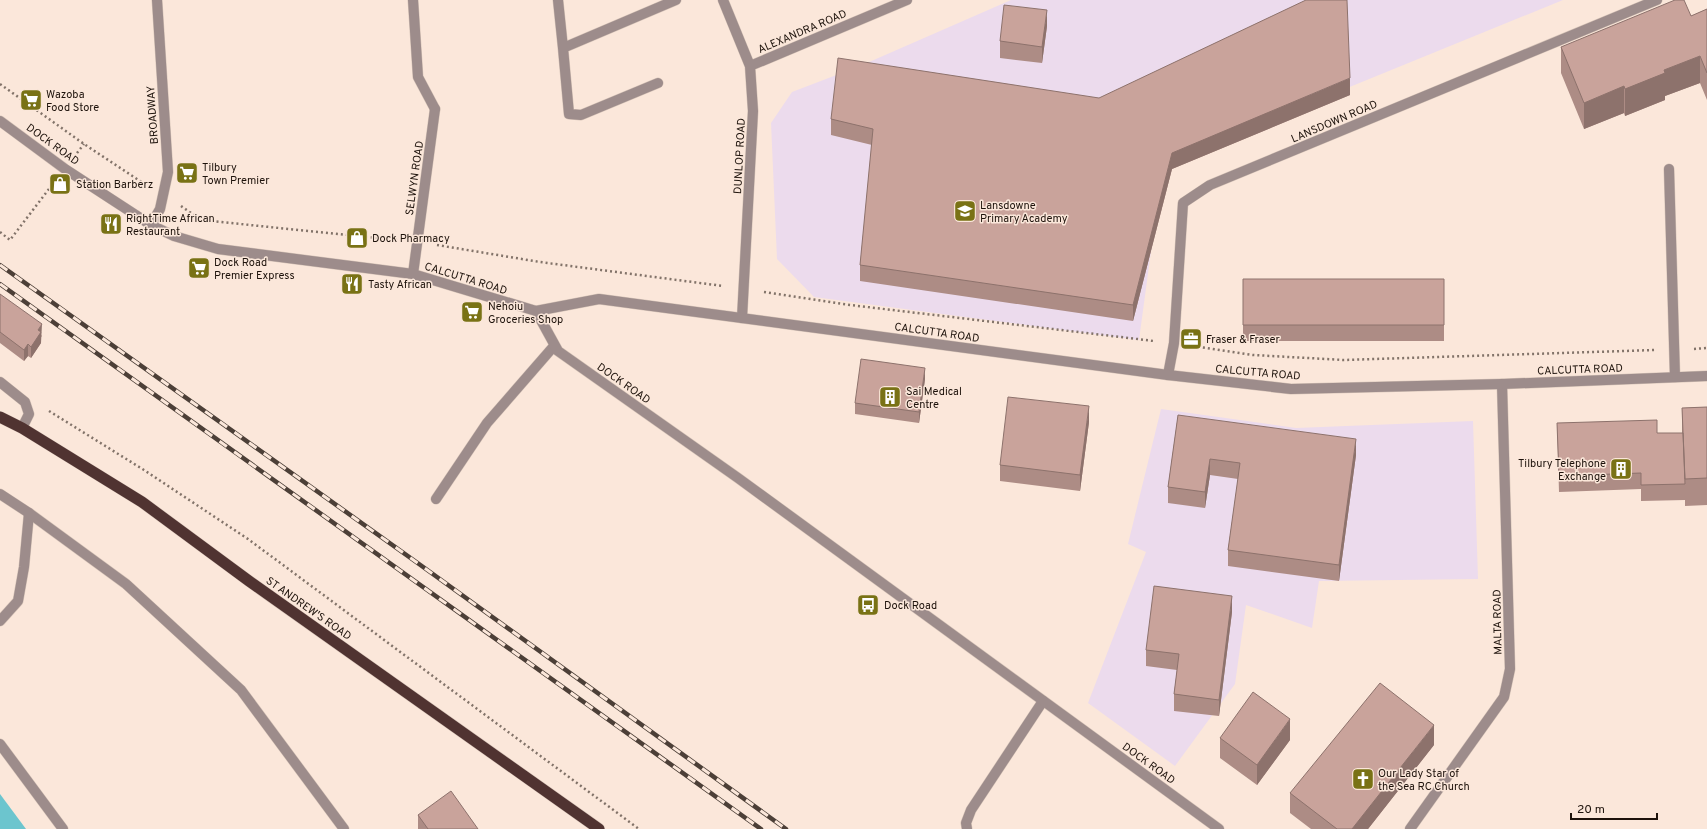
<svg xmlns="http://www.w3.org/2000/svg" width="1707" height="829" font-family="Overpass,sans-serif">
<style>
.education{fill:#ecdbed}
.water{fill:#6cc5ce}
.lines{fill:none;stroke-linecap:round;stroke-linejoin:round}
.service-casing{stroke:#d7c5b9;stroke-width:11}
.minor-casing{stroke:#d7c5b9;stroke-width:11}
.tertiary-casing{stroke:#d7c5b9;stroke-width:11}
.trunk-casing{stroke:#d7c5b9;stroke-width:12}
.path{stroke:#827369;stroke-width:2.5;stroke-dasharray:2 3;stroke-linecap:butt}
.service{stroke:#9d8c8b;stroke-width:10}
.minor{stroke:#9d8c8b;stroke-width:10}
.tertiary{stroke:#9d8c8b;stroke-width:10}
.trunk{stroke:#503331;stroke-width:11}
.rail-casing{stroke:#4c3f37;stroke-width:4.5}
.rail{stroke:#fbe7da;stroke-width:3;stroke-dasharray:9;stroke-linecap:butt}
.wall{fill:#ad8c85}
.shaded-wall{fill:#8d726c}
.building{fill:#c9a39b;stroke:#8d726c}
.labels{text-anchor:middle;stroke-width:3;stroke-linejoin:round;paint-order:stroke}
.street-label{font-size:11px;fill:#1d120b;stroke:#fbe7da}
.poi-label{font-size:11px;fill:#1d120b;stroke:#fbe7da;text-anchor:start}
</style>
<rect width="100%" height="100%" fill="#fbe7da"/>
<path class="education" d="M1011,0H1563L1163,163L1139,340L814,297L777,259L771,123L792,92L860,66Z
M1161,409L1296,428L1473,421L1478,579L1319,581L1312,628L1246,605L1235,684L1175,766L1088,703L1146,552L1128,544Z"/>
<path class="water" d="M0,794L26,829H0Z"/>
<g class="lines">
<g class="service-casing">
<path id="service" d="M413,0L418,77L435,109
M558,0L563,48
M658,83L581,115L569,114L563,48L676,0
M1669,169L1675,377
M436,499L487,423L554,346
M0,621L18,601L24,567L29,513
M0,744L63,829
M967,829L966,823L971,810L1043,701"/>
</g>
<g class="minor-casing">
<path id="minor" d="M723,0L750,66L753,111L742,318
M750,66L907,0
M151,225L160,209L168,172L157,0
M413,274L435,109
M1168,375L1174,343L1183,203L1210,185L1657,0
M0,382L25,402L29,414L22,428
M0,494L29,513L126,584L241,690L344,829
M1410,829L1504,697L1510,669L1502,384"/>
</g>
<g class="tertiary-casing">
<path id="tertiary" d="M0,121L65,169L151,225L174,236L218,249L413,274L536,311L599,299L1168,375L1291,389L1502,384L1707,376
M536,311L558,351L738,478L1219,829"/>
</g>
<g class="trunk-casing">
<path id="trunk" d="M0,417L22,428L142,502L249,581L599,829"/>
</g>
<path class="path" d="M0,84L84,144L146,185
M77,153L84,144
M181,206L201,220L397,240
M0,232L10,240L52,185
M437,245L540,262L723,286
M764,292L850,305L1154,341
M1193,346L1253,355L1344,360L1655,350
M1694,349L1707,348
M49,411L144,470L248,539L639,829"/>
<use href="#service" class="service"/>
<use href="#minor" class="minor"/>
<use href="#tertiary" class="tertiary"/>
<use href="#trunk" class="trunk"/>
<g class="rail-casing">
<path id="rail" d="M0,265L419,564L786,829
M0,284L761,829"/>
</g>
<use href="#rail" class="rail"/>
</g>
<path class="wall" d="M1707,9V100L1700,83L1665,96V100L1625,116L1624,113L1584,129L1561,73V47L1691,16Z
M1047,26L1042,63L1000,58V41Z
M1350,95L1172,169L1133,321L860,281V265L872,145L831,135V119L1099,98Z
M1243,279H1444V341H1243Z
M0,294L42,336L41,337V343L31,358L28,356L24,361L0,343Z
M925,379L919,423L855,414V403Z
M1707,407V505L1685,506V500L1641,501V489L1559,492L1557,423L1657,433H1682V408Z
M1178,415L1356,455L1339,581L1228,566V550L1238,479L1210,475L1205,508L1168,503V487Z
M1089,422L1080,491L1000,481V465Z
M1232,612L1219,716L1174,711V694L1177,670L1146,666V650Z
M1220,738L1290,740L1257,785L1220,758Z
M1434,745L1368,829H1311L1290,813V793Z
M418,815L478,829H418Z"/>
<path class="shaded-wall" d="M1047,10V26L1042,63V47Z
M1700,56V83L1665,96V100L1625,116V89L1664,70Z
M1350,78V95L1172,169L1133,321V305L1172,153Z
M1624,86V113L1584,129V103Z
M42,324L41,343L31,358V347L38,330Z
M28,344V356L24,361V350Z
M925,368V379L919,423V412Z
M1089,406V422L1080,491V475Z
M1356,439V455L1339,581V565Z
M1210,459V475L1205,508V492Z
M1232,596V612L1219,716V700Z
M1290,719V740L1257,785V765Z
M1434,725V745L1368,829H1352Z"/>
<path class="building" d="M1306,0H1347L1350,78L1172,153L1133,305L860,265L873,129L831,119L838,58L1099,98Z
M1675,0H1684L1691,16L1707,9V73L1700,56L1664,70L1665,73L1625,89L1624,86L1584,103L1561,47Z
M1004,5L1047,10L1042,47L1000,41Z
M1243,279H1444V325H1243Z
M0,294L42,324L38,330L41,332L31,347L28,344L24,350L0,332Z
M861,359L925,368L919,412L855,403Z
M1008,397L1089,406L1080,475L1000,465Z
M1707,407V478L1685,479L1682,408Z
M1178,415L1356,439L1339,565L1228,550L1240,463L1210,459L1205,492L1168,487Z
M1657,420V433H1683L1685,484L1641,485V473L1559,476L1557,423Z
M1154,586L1232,596L1219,700L1174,694L1179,654L1146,650Z
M1380,683L1434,725L1352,829H1337L1290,793Z
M1253,692L1290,719L1257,765L1220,738Z
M451,791L478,829H428L418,815Z"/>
<defs>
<g id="supermarket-square" transform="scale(1.15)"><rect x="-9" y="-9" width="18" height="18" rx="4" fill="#797215" stroke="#fbe7da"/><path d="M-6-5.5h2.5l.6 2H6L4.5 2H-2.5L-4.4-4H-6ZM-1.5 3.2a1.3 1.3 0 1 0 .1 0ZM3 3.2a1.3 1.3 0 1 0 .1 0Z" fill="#fff"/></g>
<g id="shop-square" transform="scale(1.15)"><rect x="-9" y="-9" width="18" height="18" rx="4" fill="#797215" stroke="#fbe7da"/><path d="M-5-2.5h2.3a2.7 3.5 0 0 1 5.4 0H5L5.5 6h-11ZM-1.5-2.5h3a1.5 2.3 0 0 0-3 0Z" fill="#fff"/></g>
<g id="school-square" transform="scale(1.15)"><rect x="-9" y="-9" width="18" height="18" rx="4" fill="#797215" stroke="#fbe7da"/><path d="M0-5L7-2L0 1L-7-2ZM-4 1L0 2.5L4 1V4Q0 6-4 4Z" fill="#fff"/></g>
<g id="restaurant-square" transform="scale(1.15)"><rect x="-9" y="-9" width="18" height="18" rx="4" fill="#797215" stroke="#fbe7da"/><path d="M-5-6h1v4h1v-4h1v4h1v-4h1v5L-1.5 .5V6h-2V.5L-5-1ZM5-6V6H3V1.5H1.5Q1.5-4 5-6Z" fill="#fff"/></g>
<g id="office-square" transform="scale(1.15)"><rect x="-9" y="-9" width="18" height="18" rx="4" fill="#797215" stroke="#fbe7da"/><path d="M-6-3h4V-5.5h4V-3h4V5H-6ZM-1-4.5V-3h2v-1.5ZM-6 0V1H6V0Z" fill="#fff"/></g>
<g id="building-square" transform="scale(1.15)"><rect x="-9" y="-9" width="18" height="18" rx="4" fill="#797215" stroke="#fbe7da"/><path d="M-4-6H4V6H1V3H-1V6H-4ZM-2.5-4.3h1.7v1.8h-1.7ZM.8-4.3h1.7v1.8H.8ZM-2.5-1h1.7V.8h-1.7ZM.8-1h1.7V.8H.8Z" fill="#fff"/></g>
<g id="bus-square" transform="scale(1.15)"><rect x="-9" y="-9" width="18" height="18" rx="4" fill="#797215" stroke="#fbe7da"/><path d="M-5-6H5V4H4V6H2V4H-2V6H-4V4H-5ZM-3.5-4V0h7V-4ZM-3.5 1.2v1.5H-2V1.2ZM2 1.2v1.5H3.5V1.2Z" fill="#fff"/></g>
<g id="church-square" transform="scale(1.15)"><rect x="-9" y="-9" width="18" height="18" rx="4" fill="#797215" stroke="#fbe7da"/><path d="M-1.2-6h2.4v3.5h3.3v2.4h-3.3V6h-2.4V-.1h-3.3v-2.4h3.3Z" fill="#fff"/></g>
</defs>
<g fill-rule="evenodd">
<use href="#supermarket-square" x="31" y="100"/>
<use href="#supermarket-square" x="187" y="173"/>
<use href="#shop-square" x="60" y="184"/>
<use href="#school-square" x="965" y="211"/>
<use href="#restaurant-square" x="111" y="224"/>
<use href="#shop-square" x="357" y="238"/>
<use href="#supermarket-square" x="199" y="268"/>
<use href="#restaurant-square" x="352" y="284"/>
<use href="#supermarket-square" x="472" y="312"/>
<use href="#office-square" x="1191" y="339"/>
<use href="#building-square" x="890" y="397"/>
<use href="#building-square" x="1621" y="469"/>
<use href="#bus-square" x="868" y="605"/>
<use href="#church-square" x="1363" y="779"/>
</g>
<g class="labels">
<g class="street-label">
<text transform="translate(802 31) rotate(-23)" y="4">ALEXANDRA ROAD</text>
<text transform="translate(152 115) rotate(-94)" y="4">BROADWAY</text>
<text transform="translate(1334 121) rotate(-23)" y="4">LANSDOWN ROAD</text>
<text transform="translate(53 144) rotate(36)" y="4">DOCK ROAD</text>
<text transform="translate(739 156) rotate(-87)" y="4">DUNLOP ROAD</text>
<text transform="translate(414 178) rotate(-82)" y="4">SELWYN ROAD</text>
<text transform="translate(466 278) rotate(17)" y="4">CALCUTTA ROAD</text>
<text transform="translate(937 332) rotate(8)" y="4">CALCUTTA ROAD</text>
<text transform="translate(1580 369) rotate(-2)" y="4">CALCUTTA ROAD</text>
<text transform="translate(1258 372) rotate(5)" y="4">CALCUTTA ROAD</text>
<text transform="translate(624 383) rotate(35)" y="4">DOCK ROAD</text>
<text transform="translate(309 608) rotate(35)" y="4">ST ANDREW'S ROAD</text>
<text transform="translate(1497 622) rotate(-91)" y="4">MALTA ROAD</text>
<text transform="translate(1149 763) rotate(36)" y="4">DOCK ROAD</text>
</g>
<g class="poi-label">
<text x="46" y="98">Wazoba<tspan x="46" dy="13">Food Store</tspan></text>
<text x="202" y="171">Tilbury<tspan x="202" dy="13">Town Premier</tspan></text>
<text x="76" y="188">Station Barberz</text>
<text x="980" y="209">Lansdowne<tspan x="980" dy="13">Primary Academy</tspan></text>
<text x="126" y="222">RightTime African<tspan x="126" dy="13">Restaurant</tspan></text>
<text x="372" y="242">Dock Pharmacy</text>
<text x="214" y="266">Dock Road<tspan x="214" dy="13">Premier Express</tspan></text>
<text x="368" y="288">Tasty African</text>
<text x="488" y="310">Nehoiu<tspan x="488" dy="13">Groceries Shop</tspan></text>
<text x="1206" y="343">Fraser &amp; Fraser</text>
<text x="906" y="395">Sai Medical<tspan x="906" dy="13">Centre</tspan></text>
<text x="1606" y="467" text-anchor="end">Tilbury Telephone<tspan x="1606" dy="13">Exchange</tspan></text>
<text x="884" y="609">Dock Road</text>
<text x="1378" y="777">Our Lady Star of<tspan x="1378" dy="13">the Sea RC Church</tspan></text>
</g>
</g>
<path d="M1571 813v6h86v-6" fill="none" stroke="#1d120b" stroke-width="2"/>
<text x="1577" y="813" font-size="12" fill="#1d120b" stroke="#fbe7da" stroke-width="3" paint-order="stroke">20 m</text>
</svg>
